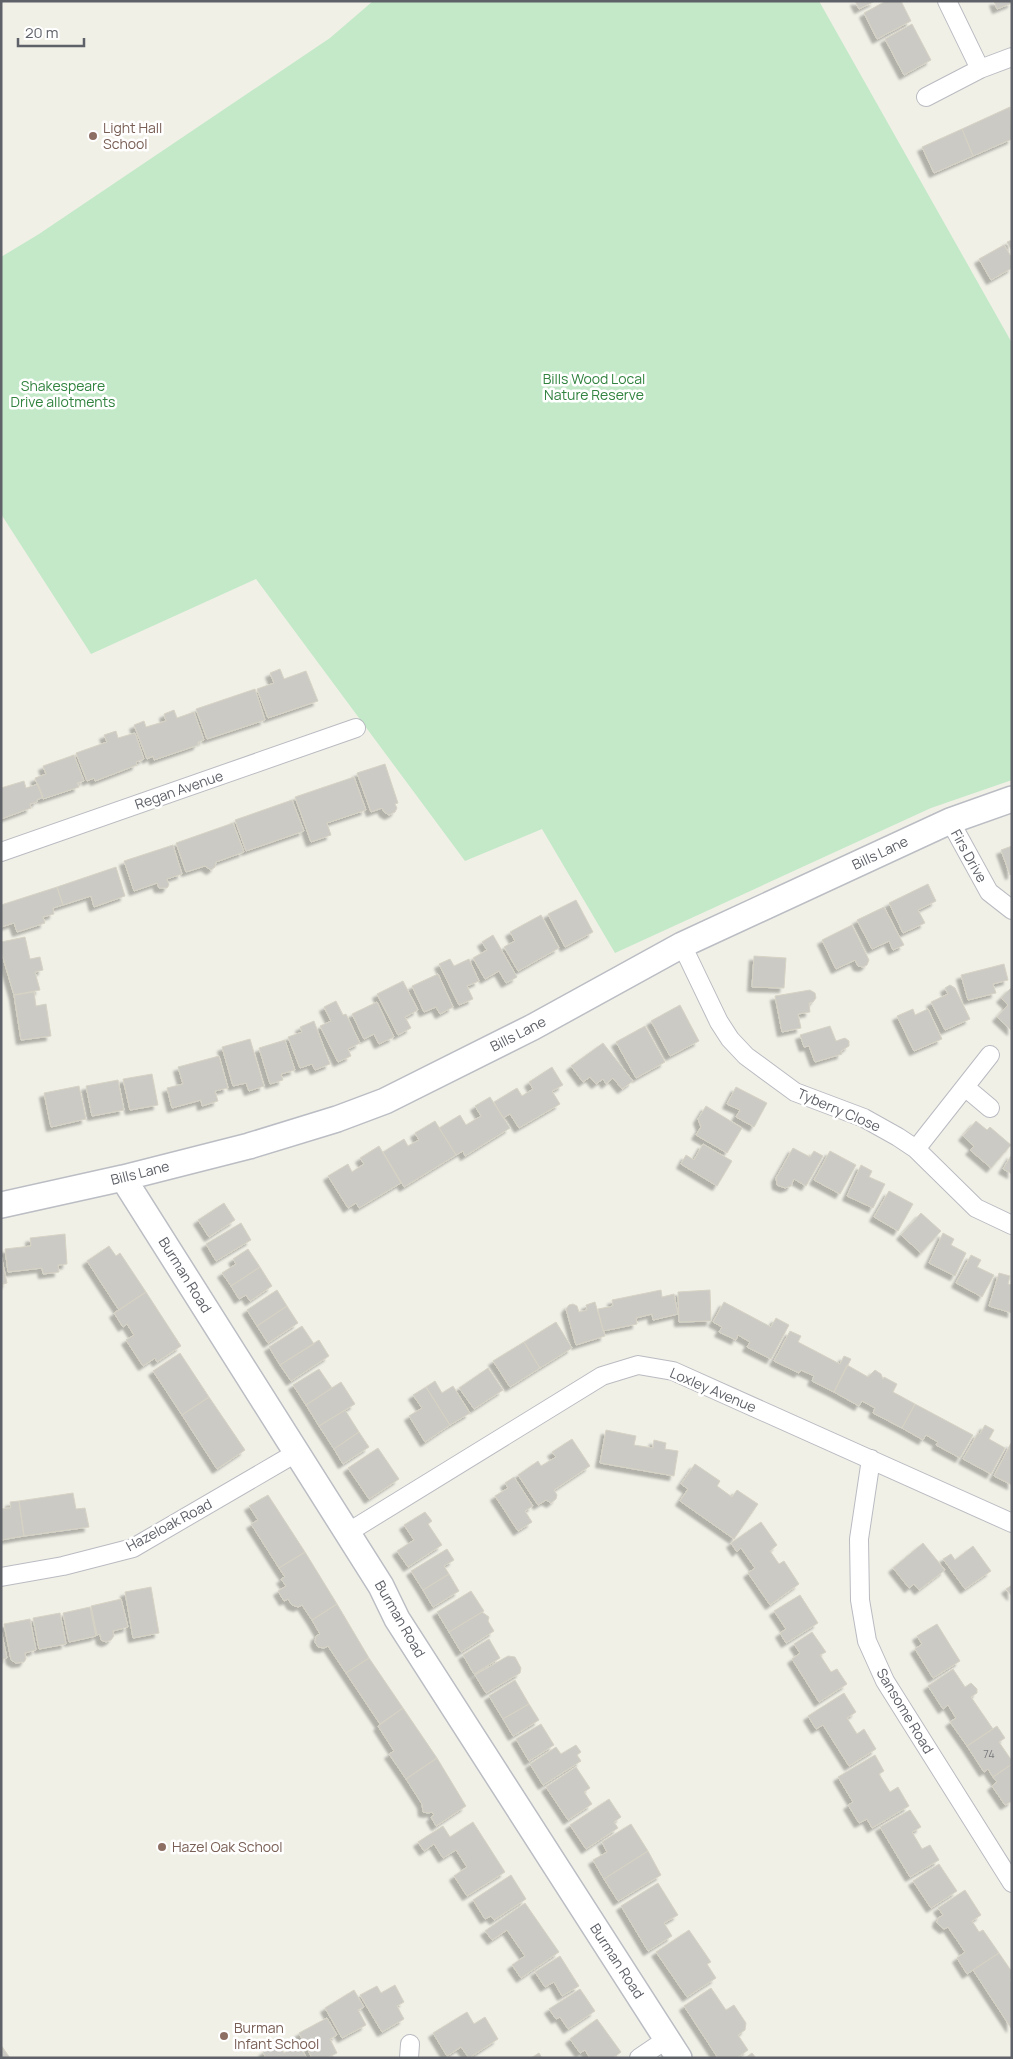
<svg xmlns="http://www.w3.org/2000/svg" width="1013" height="2059" font-family="Manrope,sans-serif">
<style>
.green{fill:#c3e9c8}
.building{fill:#cccac4;stroke:#d6d3c5;filter:url(#shadow)}
.lines{fill:none;stroke-linecap:round;stroke-linejoin:round}
.street-casing{stroke:#b9bbc1;stroke-width:20}
.secondary-casing{stroke:#babdc3;stroke-width:28}
.street{stroke:#fff;stroke-width:18}
.secondary{stroke:#fff;stroke-width:25}
.education-dot{fill:#8d6e63;stroke:#fff;stroke-width:2}
.labels{text-anchor:middle;stroke-width:5;stroke-linejoin:round;paint-order:stroke}
.number-label{font-size:11px;fill:#7a7b7f}
.education-label{font-size:14px;fill:#785e54;stroke:#fff;text-anchor:start}
.park-label{font-size:14px;fill:#31833f;stroke:#fff}
.street-label{font-size:14px;fill:#5e6168;stroke:#fff}
</style>
<defs>
<filter id="shadow"><feDropShadow dx="-4.5" dy="4.5" stdDeviation="1" flood-color="#0004"/></filter>
</defs>
<rect width="100%" height="100%" fill="#f1f0e7"/>
<path class="green" d="M373,1H819L1012,343V780L931,808L615,953L542,829L465,861L256,579L91,654L1,514V257L39,234L330,38Z"/>
<path class="building" d="M855,1H875L859,9Z
M886,1H901L911,21L877,39L864,13Z
M994,1H1012V3L997,9Z
M912,24L931,60L904,75L885,39Z
M1010,107L1012,139L973,156L962,129Z
M962,129L973,156L934,173L922,147Z
M1012,240V251L1007,242Z
M1004,245L1012,258V268L991,280L979,259Z
M280,669L284,679L306,671L318,701L268,718L257,689L274,683L270,673Z
M255,689L265,720L207,739L196,709Z
M174,710L177,718L194,712L204,740L198,742V745L154,760L153,756L147,759L134,725L144,721L146,727L166,721L164,714Z
M116,731L118,738L135,733L144,759L136,762L137,765L95,781L94,778L87,781L76,753L107,742L104,735Z
M74,755L84,781L77,783L79,787L43,799L35,778L46,774L43,766Z
M385,764L398,803L395,804L397,808L395,812L389,815L384,812L382,808L371,812L357,773Z
M354,777L366,810L327,823L331,835L311,842L295,797Z
M24,781L26,788L38,784L43,797L37,800V802L30,804L31,808L1,819V788Z
M292,800L304,831L246,851L235,820Z
M233,823L244,852L216,862L215,867L211,870L205,866L186,872L176,843Z
M173,845L182,874L167,879L169,885L167,888H159L157,883L134,891L124,861Z
M1012,846V874L1010,875L1001,850Z
M116,867L125,896L94,907L91,896L63,905L57,887Z
M928,884L936,901L918,910L925,923L903,933L889,903Z
M57,887L63,905L53,908L54,914L43,917L45,923L17,932L14,923L1,927V905Z
M576,900L593,932L565,947L548,914Z
M884,907L904,945L893,950L889,941L872,949L857,920Z
M541,915L559,948L518,971L504,947L515,941L510,932Z
M852,925L869,960L867,965L863,967L858,966L855,960L836,969L822,940Z
M493,935L517,977L506,983L499,971L485,979L473,958L487,950L482,942Z
M25,937L30,959L40,957L43,970L35,972L40,990L14,995L1,951V942Z
M754,956L786,958L784,988L752,987Z
M450,959L454,966L469,959L479,981L467,986L473,999L459,1005L439,964Z
M1004,964L1008,980L993,984L996,993L968,1000L961,975Z
M438,974L453,1007L440,1014L436,1007L424,1012L412,986Z
M403,981L418,1010L405,1017L411,1028L398,1035L377,994Z
M950,985L955,988L970,1019L945,1030L931,1002L948,994L945,988Z
M1012,987V1031L997,1017L1008,1005L1001,998Z
M810,990L815,993L816,998L813,1002L809,1003L810,1012L798,1014L801,1028L782,1032L775,996Z
M34,992L36,1006L46,1004L51,1036L21,1040L14,995Z
M336,1001L343,1015L346,1014L360,1043L348,1049L351,1056L338,1062L320,1026L331,1021L324,1007Z
M377,1002L394,1037L379,1044L374,1034L364,1039L352,1014Z
M680,1005L699,1041L670,1056L651,1021Z
M913,1009L915,1015L928,1009L942,1039L914,1051L897,1016Z
M314,1021L330,1064L315,1070L312,1064L300,1068L288,1037L302,1032L300,1027Z
M645,1026L665,1062L636,1078L616,1042Z
M830,1026L836,1041L845,1038L849,1041V1046L841,1051L842,1054L815,1062L809,1046L804,1047L800,1035Z
M250,1039L264,1086L249,1091L246,1083L233,1086L222,1047Z
M285,1040L295,1070L281,1074L283,1080L270,1084L259,1048Z
M603,1043L633,1081L622,1089L613,1078L606,1084L603,1079L596,1084L590,1077L583,1082L571,1066Z
M219,1056L228,1088L215,1091L218,1101L202,1106L201,1100L172,1108L167,1088L183,1084L178,1067Z
M552,1067L563,1085L552,1091L560,1104L519,1128L510,1114L503,1118L494,1102L517,1088L522,1096L533,1089L529,1082Z
M152,1074L158,1105L130,1110L123,1079Z
M118,1080L124,1110L92,1116L86,1086Z
M79,1086L86,1119L51,1127L44,1093Z
M736,1087L767,1103L754,1127L736,1117L740,1110L727,1104Z
M490,1097L510,1128L465,1156L463,1151L456,1155L439,1128L460,1115L466,1125L481,1116L475,1106Z
M706,1106L742,1128L727,1153L696,1135L701,1127L698,1119Z
M435,1121L456,1155L404,1187L383,1152L404,1139L408,1146L419,1140L415,1133Z
M976,1121L987,1130L990,1127L1011,1145L991,1168L970,1150L974,1146L963,1136Z
M703,1144L732,1161L717,1186L681,1164L686,1155L694,1160Z
M379,1146L401,1183L359,1208L356,1203L348,1208L328,1176L348,1164L352,1172L364,1164L360,1158Z
M793,1148L810,1157L814,1151L823,1156L806,1186L794,1179L791,1186L785,1188L777,1185L776,1178Z
M830,1151L856,1165L840,1194L814,1180Z
M1012,1154V1174L1003,1169Z
M861,1165L872,1171L869,1177L885,1184L873,1208L847,1196Z
M889,1191L913,1204L898,1231L874,1217Z
M224,1203L235,1220L209,1237L198,1220Z
M921,1213L941,1231L921,1253L901,1235Z
M241,1223L251,1240L216,1261L206,1244Z
M943,1233L954,1239L951,1245L966,1253L955,1276L929,1263Z
M65,1234L67,1264L58,1265L59,1272L43,1274L42,1268L8,1272L5,1249L31,1246L30,1238Z
M109,1246L116,1256L120,1253L146,1292L119,1310L87,1261Z
M248,1249L260,1267L231,1286L222,1273L236,1264L233,1259Z
M1,1255L7,1283L1,1285Z
M971,1255L981,1260L977,1267L994,1275L982,1297L956,1283Z
M260,1267L272,1286L250,1301L246,1295L239,1299L231,1286Z
M999,1273L1010,1276L1008,1284L1012,1285V1313L989,1306Z
M277,1290L287,1306L257,1326L247,1310Z
M661,1290L662,1297L674,1294L678,1314L653,1320L652,1314L636,1318L637,1324L603,1331L598,1309L613,1306L612,1300Z
M710,1290L711,1321L679,1322L678,1292Z
M146,1292L181,1346L157,1362L155,1358L143,1366L126,1340L134,1335L127,1324L123,1327L114,1313Z
M595,1302L605,1336L576,1345L566,1309L569,1305L573,1304L577,1306L579,1312L587,1310L586,1305Z
M724,1302L771,1327L776,1318L789,1325L771,1359L747,1347L750,1342L738,1335L736,1340L719,1332L722,1327L713,1322Z
M287,1306L298,1323L268,1343L257,1326Z
M556,1322L572,1348L540,1368L524,1342Z
M302,1326L314,1344L280,1365L269,1347Z
M790,1331L801,1336L798,1342L840,1364L844,1356L851,1359L834,1392L812,1381L814,1376L801,1370L799,1373L774,1361Z
M319,1340L329,1356L291,1381L280,1365Z
M524,1342L540,1368L510,1387L493,1361Z
M180,1353L209,1397L182,1415L153,1371Z
M847,1365L868,1377L875,1370L881,1374L883,1379L884,1377L897,1384L893,1392L915,1404L902,1428L873,1413L875,1408L862,1401L859,1406L834,1392Z
M488,1368L503,1390L474,1409L459,1388Z
M319,1369L332,1388L306,1405L293,1385Z
M435,1381L442,1393L453,1386L470,1413L450,1425L426,1387Z
M341,1382L355,1404L319,1426L306,1405Z
M426,1387L450,1425L425,1442L409,1416L422,1408L413,1395Z
M209,1397L245,1450L217,1469L182,1415Z
M915,1404L973,1435L960,1458L936,1445L938,1442L926,1435L923,1440L902,1428Z
M345,1410L359,1432L334,1449L319,1426Z
M985,1425L994,1430L989,1439L1005,1448L991,1474L963,1459L978,1433L980,1434Z
M606,1430L636,1436L634,1445L653,1448L654,1440L666,1443L665,1449L678,1451L674,1476L600,1463Z
M359,1432L369,1447L343,1464L334,1449Z
M572,1439L590,1466L554,1490L557,1495L556,1499L551,1503L546,1500L538,1505L518,1475L538,1461L541,1466L556,1457L552,1452Z
M1011,1443L1012,1444V1485L994,1476Z
M378,1448L399,1479L369,1499L348,1468Z
M695,1464L720,1481L717,1486L732,1497L737,1490L758,1504L734,1539L680,1501L688,1489L681,1484Z
M514,1477L533,1506L525,1511L532,1522L518,1531L495,1496L508,1488L505,1483Z
M73,1493L76,1509L85,1508L89,1527L24,1536L19,1501Z
M268,1495L305,1552L279,1568L251,1524L258,1520L249,1506Z
M19,1501L24,1536L1,1540V1509L11,1508L10,1502Z
M425,1512L432,1521L428,1524L442,1545L408,1567L397,1551L414,1540L404,1525Z
M761,1522L777,1545L770,1551L779,1564L784,1561L799,1584L770,1605L748,1573L755,1568L741,1548L737,1552L731,1543Z
M923,1543L945,1570L919,1590L914,1584L909,1588L893,1568Z
M973,1546L991,1571L965,1589L943,1559L951,1554L955,1560Z
M447,1549L454,1560L444,1566L449,1574L423,1590L411,1571Z
M305,1552L337,1604L312,1620L302,1605L298,1607L292,1605L288,1599L284,1601L278,1591L286,1586L281,1579L285,1577L279,1568Z
M449,1574L459,1591L433,1607L423,1590Z
M1012,1585V1596L1006,1589Z
M151,1587L159,1633L133,1638L125,1592Z
M471,1591L484,1611L449,1632L437,1612Z
M800,1595L818,1623L786,1643L780,1633L786,1629L774,1611Z
M121,1599L128,1627L113,1631L114,1636L111,1640L106,1642L101,1640L100,1634L97,1635L91,1606Z
M337,1604L369,1658L346,1673L328,1646L324,1648L318,1647L315,1642L316,1636L320,1634L312,1620Z
M90,1607L96,1636L69,1642L63,1613Z
M482,1612L489,1617L488,1621L494,1631L461,1652L449,1632Z
M60,1613L66,1644L39,1649L33,1618Z
M30,1619L36,1650L25,1653L26,1659L24,1662L16,1663L11,1660L4,1624Z
M937,1624L960,1661L933,1678L915,1649L922,1644L917,1636Z
M1,1630L7,1658L1,1660Z
M812,1632L826,1652L820,1655L831,1672L837,1669L847,1684L819,1702L792,1659L800,1653L794,1644Z
M489,1639L500,1658L474,1674L463,1655Z
M508,1656L515,1657L521,1668L520,1673L486,1693L475,1675Z
M369,1658L403,1708L380,1724L346,1673Z
M953,1669L965,1687L971,1683L977,1689V1693L971,1697L993,1729L967,1746L950,1722L956,1718L948,1705L943,1709L928,1686Z
M515,1680L529,1704L503,1719L489,1696Z
M844,1693L856,1712L847,1718L857,1734L864,1729L876,1749L849,1766L823,1725L816,1729L808,1716Z
M529,1704L539,1720L513,1736L503,1719Z
M403,1708L437,1758L406,1779L389,1754L394,1751L378,1726Z
M541,1724L554,1745L529,1761L516,1739Z
M997,1726L1005,1738L999,1742L1012,1761V1764L993,1777L988,1769L984,1772L967,1746Z
M576,1745L581,1752L577,1755L581,1761L543,1785L530,1764L556,1747L561,1754Z
M875,1755L884,1771L879,1774L890,1792L898,1787L909,1806L872,1828L867,1819L859,1823L848,1805L853,1802L838,1777Z
M437,1758L466,1806L436,1826L431,1817L434,1815L432,1812L428,1813L423,1812L422,1804L406,1779Z
M1012,1764V1801L1005,1805L992,1786L997,1782L993,1777Z
M576,1767L590,1788L584,1792L592,1804L568,1820L546,1787Z
M609,1799L621,1817L614,1822L618,1828L586,1849L570,1825Z
M910,1810L921,1827L912,1832L922,1849L930,1845L939,1860L910,1877L880,1827Z
M473,1822L505,1872L467,1896L454,1876L467,1867L456,1850L443,1858L434,1844L424,1851L418,1842L443,1826L450,1837Z
M631,1824L648,1851L604,1879L593,1860L607,1852L602,1842Z
M648,1851L661,1875L618,1901L604,1879Z
M939,1864L957,1891L931,1908L913,1881Z
M511,1875L526,1899L494,1920L491,1916L485,1919L473,1900Z
M658,1883L678,1915L664,1923L672,1936L648,1951L621,1906Z
M965,1890L981,1915L972,1921L979,1932L983,1930L999,1953L967,1974L957,1958L965,1952L948,1927L944,1929L937,1923L938,1918L943,1915L938,1908Z
M525,1903L559,1952L521,1978L512,1965L525,1956L507,1930L492,1940L485,1931Z
M689,1930L711,1962L707,1964L716,1978L687,1997L656,1952Z
M999,1953L1012,1972V1979L1010,1980L1012,1983L1011,2028L973,1970Z
M560,1956L579,1986L562,1996L554,1982L545,1987L535,1972Z
M395,1985L404,2002L397,2006L404,2019L382,2032L360,1995L377,1986L381,1993Z
M711,1988L726,2010L734,2005L746,2023L745,2030L738,2035L748,2050L737,2058H718L684,2006Z
M580,1989L595,2011L568,2029L560,2017L556,2019L549,2009Z
M354,1990L364,2007L358,2010L366,2025L342,2038L325,2008Z
M467,2012L474,2024L485,2017L498,2039L469,2058L461,2047L447,2056L433,2033Z
M327,2018L337,2035L330,2039L337,2053L327,2058H312L299,2033Z
M597,2019L621,2052L613,2058H590L585,2050L580,2053L570,2039Z
M278,2043L284,2053L299,2045L307,2058H266L263,2052Z
M1,2045L10,2058H1Z
M539,2053L542,2058H531Z
M752,2053L756,2058H745Z"/>
<g class="lines">
<g class="street-casing">
<path id="street" d="M947,1L980,69L1012,57
M926,97L980,69
M950,821L989,892L1012,910
M1,852L356,728
M682,945L719,1022L730,1039L746,1056L795,1092L864,1118L898,1137L916,1149L976,1208L1012,1225
M965,1087L990,1108
M916,1149L990,1055
M871,1459L859,1539L860,1600L867,1641L885,1681L1012,1883
M347,1533L602,1376L638,1365L673,1371L1012,1523
M1,1577L63,1566L133,1548L296,1453
M409,2058L410,2044
M639,2058L667,2039"/>
</g>
<g class="secondary-casing">
<path id="secondary" d="M123,1178L381,1586L397,1619L679,2058
M1,1205L123,1178L249,1146L337,1119L385,1101L533,1027L682,945L950,821L1012,799"/>
</g>
<use href="#street" class="street"/>
<use href="#secondary" class="secondary"/>
</g>
<g class="education-dot">
<circle cx="93" cy="136" r="5"/>
<circle cx="162" cy="1847" r="5"/>
<circle cx="224" cy="2036" r="5"/>
</g>
<g class="labels">
<g class="number-label">
<text x="989" y="1758">74</text>
</g>
<g class="education-label">
<text x="103" y="133">Light Hall<tspan x="103" dy="16">School</tspan></text>
<text x="172" y="1852">Hazel Oak School</text>
<text x="234" y="2033">Burman<tspan x="234" dy="16">Infant School</tspan></text>
</g>
<g class="park-label">
<text x="594" y="384">Bills Wood Local<tspan x="594" dy="16">Nature Reserve</tspan></text>
<text x="63" y="391">Shakespeare<tspan x="63" dy="16">Drive allotments</tspan></text>
</g>
<g class="street-label">
<text transform="translate(179 790) rotate(-19)" y="5">Regan Avenue</text>
<text transform="translate(880 853) rotate(-25)" y="5">Bills Lane</text>
<text transform="translate(969 856) rotate(61)" y="5">Firs Drive</text>
<text transform="translate(518 1034) rotate(-27)" y="5">Bills Lane</text>
<text transform="translate(839 1110) rotate(23)" y="5">Tyberry Close</text>
<text transform="translate(140 1173) rotate(-14)" y="5">Bills Lane</text>
<text transform="translate(185 1275) rotate(58)" y="5">Burman Road</text>
<text transform="translate(713 1390) rotate(23)" y="5">Loxley Avenue</text>
<text transform="translate(169 1525) rotate(-28)" y="5">Hazeloak Road</text>
<text transform="translate(400 1619) rotate(60)" y="5">Burman Road</text>
<text transform="translate(905 1711) rotate(59)" y="5">Sansome Road</text>
<text transform="translate(617 1961) rotate(57)" y="5">Burman Road</text>
</g>
</g>
<rect width="1013" height="2059" fill="none" stroke="#5e6168" stroke-width="5"/>
<path d="M18 38v8h66v-8" fill="none" stroke="#5e6168" stroke-width="2.5"/>
<text x="25" y="38" font-size="15" fill="#5e6168" stroke="#ffffff" stroke-width="4" paint-order="stroke">20 m</text>
</svg>
